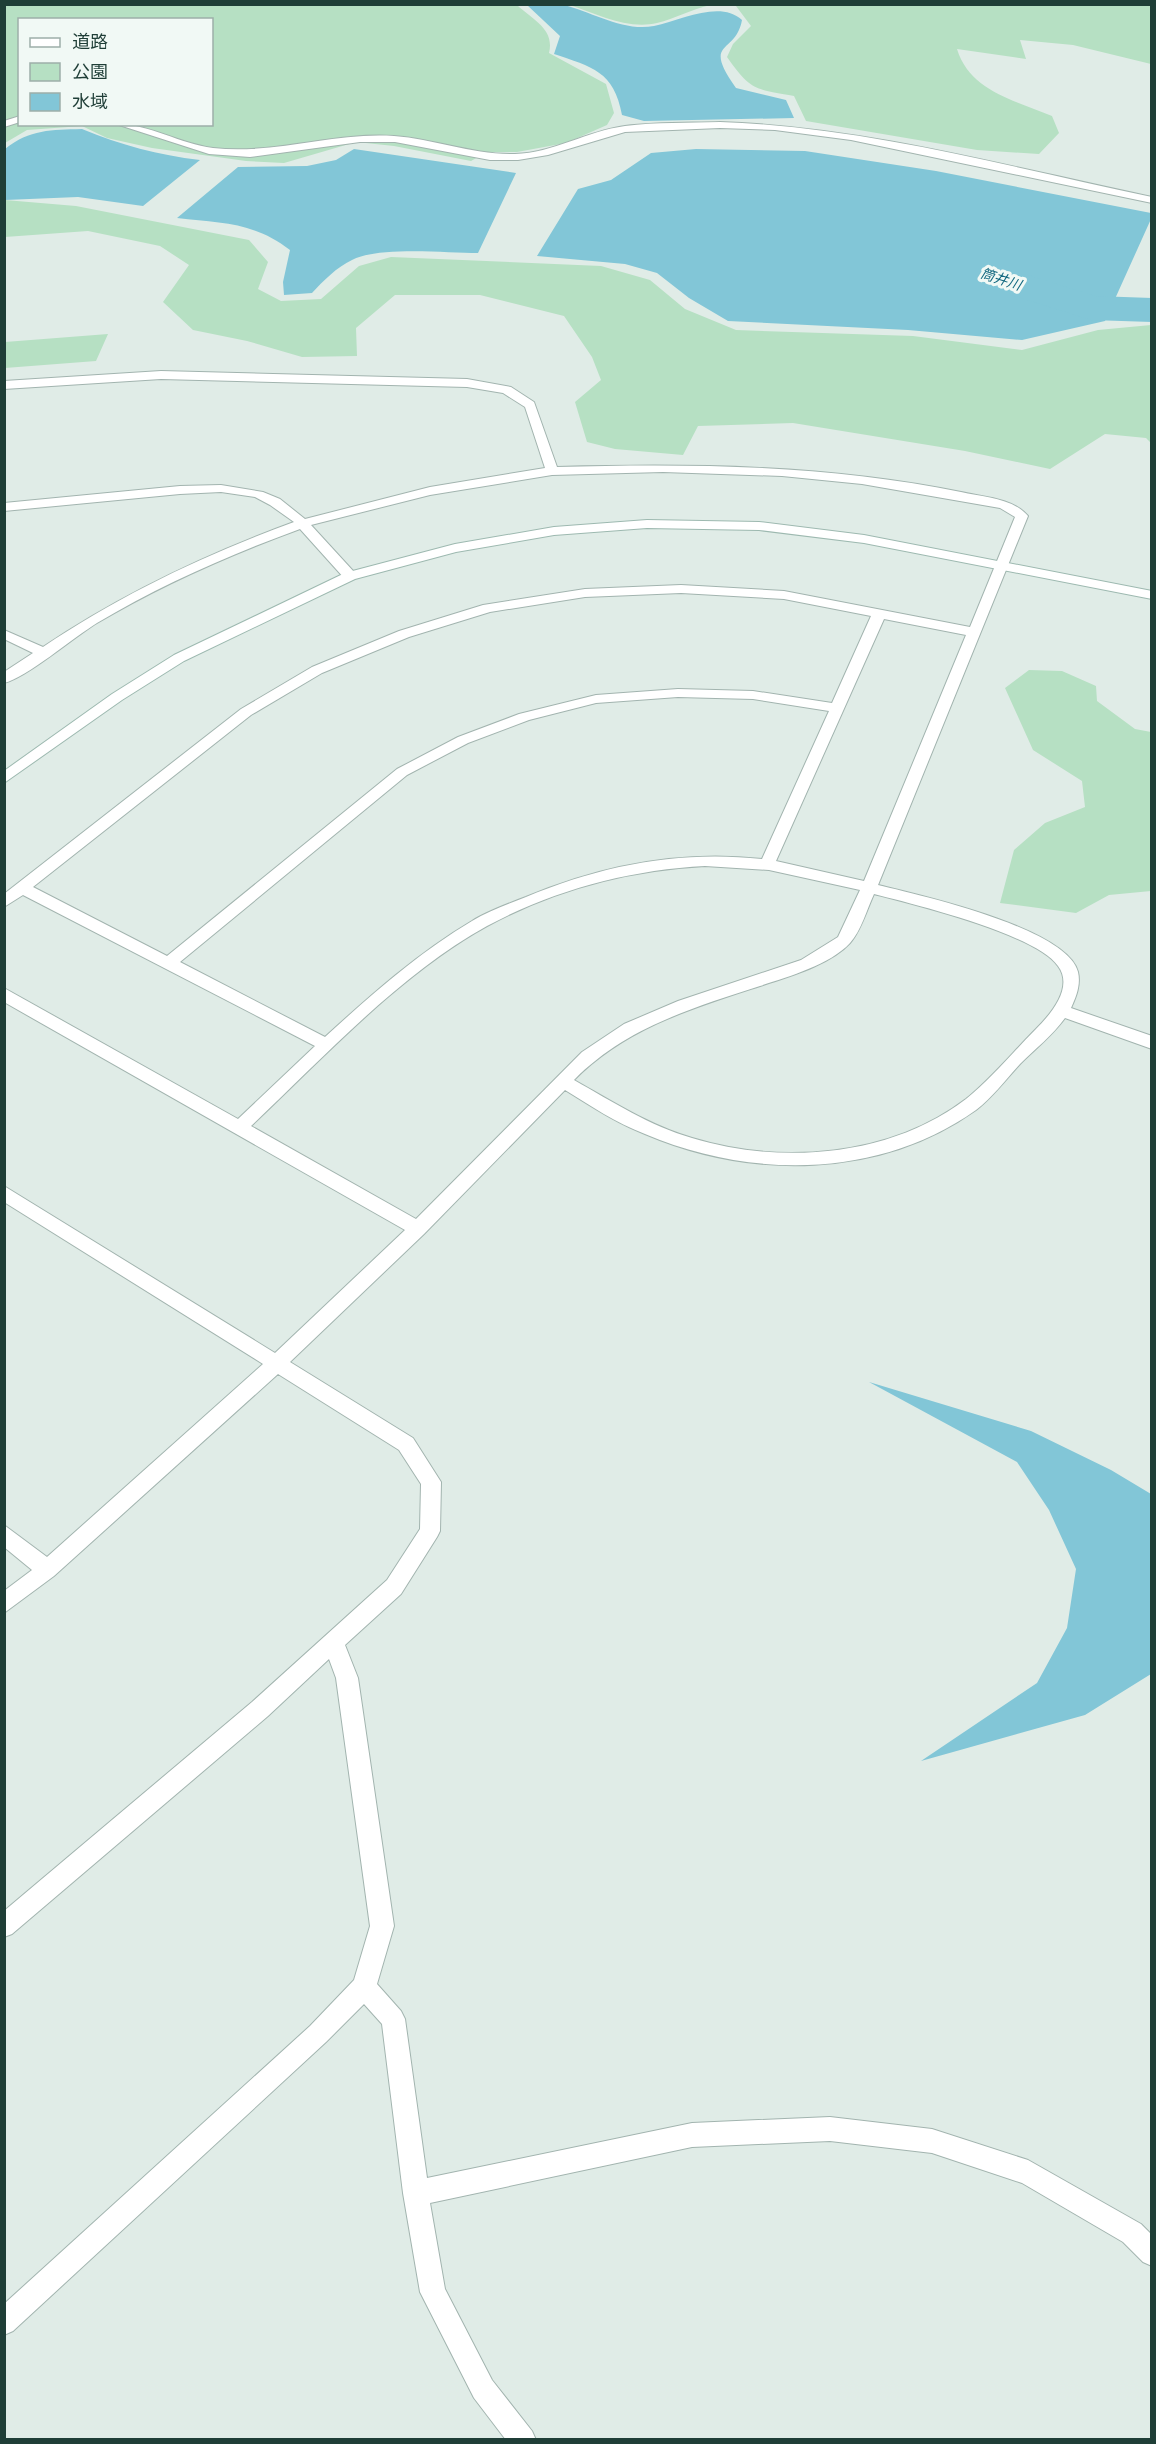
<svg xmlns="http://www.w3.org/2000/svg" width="1156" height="2444" font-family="'Fira Sans','Noto Sans JP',sans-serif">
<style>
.green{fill:#b6e0c3;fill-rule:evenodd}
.water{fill:#82c6d7}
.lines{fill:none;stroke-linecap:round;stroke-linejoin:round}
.river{fill:#82c6d7;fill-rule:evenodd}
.street-casing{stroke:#a2b4af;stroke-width:2}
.secondary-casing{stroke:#9db9b0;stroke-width:2}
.street{fill:#fff;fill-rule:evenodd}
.secondary{fill:#fff;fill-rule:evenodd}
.labels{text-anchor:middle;stroke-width:6;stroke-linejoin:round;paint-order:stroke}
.far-water-label{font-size:14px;font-style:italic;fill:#136980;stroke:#f1f9f5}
</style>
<rect width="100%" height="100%" fill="#e0ece7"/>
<path class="green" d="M5,5H517C533,20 555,29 549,53L606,84L614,113L607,125L566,143L517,152H487L471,161L394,146L356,142L284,163L246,161L152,148L107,138L82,126L27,130L5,143ZM20,20H212V124H20Z
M570,5H711C691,9 675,19 657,23C628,30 597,14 570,5Z
M723,5H1151V64L1073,45L1020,40L1026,59L957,49C970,91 1014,100 1052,116L1059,133L1039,154L977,150L806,121L794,96C755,89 751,91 727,57L733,44L751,26L736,6Z
M5,200L76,206L249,240L268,262L258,289L281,301L321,299L359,266L391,257L601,266L650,280L685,309L736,330L913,336L1022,350L1098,330L1151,325V443L1146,438L1105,434L1050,469L965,451L793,423L698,426L683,455L615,449L587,442L575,402L601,380L592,357L564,316L480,295H395L356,328L357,356L302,357L247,341L193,330L163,302L189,265L160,246L88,231L5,237Z
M108,334L96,361L5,368V342Z
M1029,670L1062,671L1096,686L1097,701L1135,729L1151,732V891L1109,895L1076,913L1000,903L1014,850L1045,823L1085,807L1082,781L1033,750L1005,688Z"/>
<path class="water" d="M527,5C539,4 553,2 564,5C592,12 624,32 654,26C682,20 720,0 742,20C736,55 701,39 736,88L786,100L794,118L644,121L622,115C614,71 592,67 554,54L560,36Z
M82,129C121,145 158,155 200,160L143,206L78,197L5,200V149C30,129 51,130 82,129Z
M354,149L516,173L478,253C446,253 379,246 352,260C337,267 323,281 312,293L284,295L283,282L290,250C254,222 221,223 177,218L238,167L307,166L336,160Z
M696,149L805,151L936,171L1151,213V219L1105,321L1022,340L908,330L728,321L689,298L657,273L625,264L537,256L578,189L611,180L651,153Z
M869,1382L1031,1431L1111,1470L1151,1494V1674L1085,1715L921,1761L1037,1683L1067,1628L1076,1569L1049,1510L1017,1462Z"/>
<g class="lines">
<path class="river" d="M1025,274L1095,296L1152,298V322L1091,320L1011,295L1005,286L1011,277Z"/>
<g class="street-casing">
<path id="street" d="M20,116V122L4,127V121Z
M720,122C866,127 1009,167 1152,197V203L851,140L775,130L720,128L625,132L548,155L518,160H490L395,142H360L250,157L209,154L116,124C150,124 180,144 213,148C274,155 333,132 394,136C435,139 473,155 515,154C553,153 587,131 625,126C656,122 689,123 720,122Z
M161,371L467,379L511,387L534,402L557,467C692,463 828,465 961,492C983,497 1013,498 1028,516L878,885C919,895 1067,928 1078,972C1081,985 1076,997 1071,1008L1152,1036V1049L1065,1018C1052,1036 1035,1049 1020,1064C1006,1079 993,1097 976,1110C879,1179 751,1179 645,1134C616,1123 591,1106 565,1090L424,1234L290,1362L413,1438L441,1482L440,1531L437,1537L401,1594L345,1645L358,1678L394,1926L377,1984L401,2011L405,2019L427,2178L692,2123L830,2117L932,2129L1028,2160L1141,2224L1152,2235V2266L1143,2262L1123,2242L1022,2183L932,2153L830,2141L692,2147L430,2203L445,2289L492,2380L532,2431L536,2440H506L474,2398L420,2292L403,2193L382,2024L364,2004L326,2042L13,2331L4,2335V2304L310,2026L354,1980L370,1926L336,1678L329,1659L268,1716L12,1934L4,1937V1911L252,1702L387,1580L420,1529L421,1484L399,1450L278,1374L54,1576L4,1613V1591L32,1570L4,1547V1525L47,1557L263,1364L4,1202V1186L275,1353L405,1230L4,1002V988L238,1119L315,1046L23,895L4,907V894L241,709L312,667L399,631L483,605L585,589L681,585L784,591L970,627L1015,517L1000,508L862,484L782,476L663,472L552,475L430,495L311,525L355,573L357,576L350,580L345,579L300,529C229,555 161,585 97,623C74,637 26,678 4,683V672L33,653L4,639V630L43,647C122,594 204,555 294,522L270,505L255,497L221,492L180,494L4,511V503L180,486L221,485L263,492L280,499L305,519L430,487L545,468L525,407L503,393L467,387L161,379L4,389V381ZM681,593L784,599L871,616L832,703L753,691L678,689L596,695L519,714L458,737L397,769L167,956L33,887L251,715L322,673L409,637L490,612L585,597ZM884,619L966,635L864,881L776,861ZM678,697L753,699L829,711L762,859C680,850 602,865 526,897C508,904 488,911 472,921C418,953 371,995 325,1037L180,962L407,775L468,743L529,720L596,703ZM705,866L769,870L860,890L838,937L801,960L678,1001L624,1024L582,1052L416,1219L251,1126C322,1059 401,973 487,926C554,890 629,870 705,866ZM874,894C913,904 1036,934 1058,966C1074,987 1051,1014 1036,1029C1013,1052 991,1079 966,1099C890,1157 781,1165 692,1138C650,1126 613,1102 574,1080C625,1028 692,1008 760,986C787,977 830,965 850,943C861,931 867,909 874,894Z"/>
</g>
<g class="secondary-casing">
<path id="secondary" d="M647,520L759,522L864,535L1152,591V599L864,543L759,530L647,528L554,535L456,552L355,579L184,661L122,700L4,783V771L112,694L174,655L345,573L455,544L554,527Z"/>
</g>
<use href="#street" class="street"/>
<use href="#secondary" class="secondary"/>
</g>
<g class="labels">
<g class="far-water-label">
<text transform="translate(1001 279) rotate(18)" y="5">筒井川</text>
</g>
</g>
<rect width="1156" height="2444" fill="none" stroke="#1f3e37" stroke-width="12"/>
<rect x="18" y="18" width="195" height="108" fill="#f1f9f5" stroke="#9daea9" stroke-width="1.5"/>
<rect x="30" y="38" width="30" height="9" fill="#ffffff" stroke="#9daea9" stroke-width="1.5"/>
<text x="72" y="48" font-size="18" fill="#1f3e37">道路</text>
<rect x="30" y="63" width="30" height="18" fill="#b6e0c3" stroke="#9daea9" stroke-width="1.5"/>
<text x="72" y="78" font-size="18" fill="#1f3e37">公園</text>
<rect x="30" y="93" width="30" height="18" fill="#82c6d7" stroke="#9daea9" stroke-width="1.5"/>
<text x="72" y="108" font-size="18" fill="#1f3e37">水域</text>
</svg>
